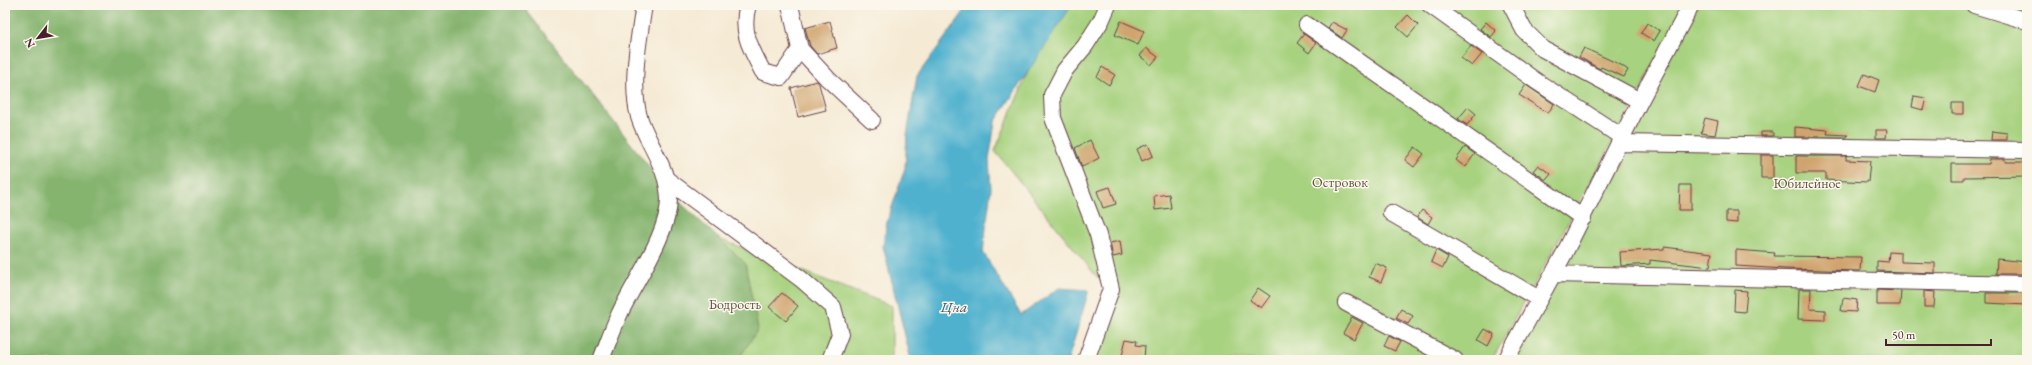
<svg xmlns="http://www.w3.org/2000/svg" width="2032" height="365" font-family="'EB Garamond',serif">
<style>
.green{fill:#a7d27f;stroke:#787855}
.forest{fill:#85b46e;stroke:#686a4c}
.water{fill:#4fb1ce;stroke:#4c687c}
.building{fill:#d0a46e}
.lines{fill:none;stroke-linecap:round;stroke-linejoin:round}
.minor-casing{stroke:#643d44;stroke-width:18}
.minor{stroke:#fff;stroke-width:16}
.labels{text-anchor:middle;stroke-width:3;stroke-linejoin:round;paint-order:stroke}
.park-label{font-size:14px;fill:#654;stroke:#fbf7ec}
.water-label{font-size:15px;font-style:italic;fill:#4c596c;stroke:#fbf7ec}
</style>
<rect width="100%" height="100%" fill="#fbf7ec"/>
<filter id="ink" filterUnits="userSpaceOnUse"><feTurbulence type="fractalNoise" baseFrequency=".025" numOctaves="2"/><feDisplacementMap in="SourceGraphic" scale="8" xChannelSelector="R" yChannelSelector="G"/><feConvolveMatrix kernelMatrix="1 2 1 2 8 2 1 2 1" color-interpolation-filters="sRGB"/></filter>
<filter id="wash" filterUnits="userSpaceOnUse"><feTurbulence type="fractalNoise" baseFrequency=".012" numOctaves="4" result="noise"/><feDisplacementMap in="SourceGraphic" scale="16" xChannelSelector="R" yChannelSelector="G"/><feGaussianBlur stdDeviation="0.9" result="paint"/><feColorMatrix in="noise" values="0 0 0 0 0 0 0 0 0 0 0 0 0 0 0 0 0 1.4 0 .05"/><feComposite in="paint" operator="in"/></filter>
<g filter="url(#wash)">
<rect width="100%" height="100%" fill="#f5ead4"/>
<path class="green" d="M1056,5H1684L1632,107L1492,360H1087L1109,292L995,151Z
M1698,5H2027V360H1511Z
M712,236L892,306V360H635Z"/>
<path class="forest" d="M5,5H522L669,192L745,263L758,329L738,360H5Z"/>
<path class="water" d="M969,5H1072L995,122L989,160L991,188L983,252L1021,315L1059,288L1089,290L1068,360H911L883,246L887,222L905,168L907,135L917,76Z"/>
<g id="blocks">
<path class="building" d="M1408,15L1418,25L1408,37L1397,27Z
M830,21L837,48L817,54L810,46L805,28Z
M1121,21L1144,31L1138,45L1115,35Z
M1332,22L1347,30L1342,38L1328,28Z
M1486,22L1496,31L1491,37L1480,29Z
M1647,23L1660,31L1654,41L1641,33Z
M1304,34L1316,43L1309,53L1297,43Z
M1471,46L1482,54L1472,66L1461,58Z
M1146,48L1158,57L1151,65L1140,56Z
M1584,48L1621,65L1628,70L1624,77L1601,67L1600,69L1579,57Z
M1102,67L1115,75L1109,85L1097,77Z
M1864,74L1879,80L1875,92L1859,86Z
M817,81L819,84L826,110L798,117L791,88Z
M1526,85L1554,104L1548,113L1519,95Z
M1914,96L1926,98L1923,110L1912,107Z
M1952,103H1963V114H1952Z
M1468,107L1476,114L1467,125L1458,119Z
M1705,118L1718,121L1715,135L1701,133Z
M1795,127L1828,130L1827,134L1848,135L1847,137H1795Z
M1876,130H1887L1886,138H1876Z
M1992,131L2007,133V140H1991Z
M1761,132H1773V136H1761Z
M1090,140L1099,158L1082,167L1075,148Z
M1148,144L1153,156L1142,161L1137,149Z
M1415,147L1424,154L1414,167L1405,160Z
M1465,147L1475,154L1465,167L1456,160Z
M1761,155H1773V178H1761Z
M1796,156H1846V160L1870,161L1868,182L1826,180V173H1796Z
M1990,159H2005V162H2027V176L1964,177V180H1952V164H1989Z
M1538,165L1551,174L1546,180L1533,171Z
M1680,185H1691V210H1679Z
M1110,187L1116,204L1103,208L1097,191Z
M1169,194L1171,208L1155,210L1154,196Z
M1422,210L1432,217L1428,224L1417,217Z
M1726,211H1737V223L1726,222Z
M1120,241L1122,255L1113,257L1110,243Z
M1664,247L1712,253L1710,267L1650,260V264L1621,266L1620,252L1664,249Z
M1436,250L1448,257L1443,268L1431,262Z
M1736,250L1775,253L1774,256L1861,257L1860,271L1786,269L1736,266Z
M1889,252L1901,253V262L1935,263V273L1877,271V261L1888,262Z
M1997,259L2027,262V274H1996Z
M1375,263L1387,268L1381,282L1369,277Z
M1258,288L1270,296L1261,308L1250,300Z
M1799,289H1811L1810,309L1825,310V320L1798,319Z
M1735,290L1747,291L1745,312L1734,311Z
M1877,290L1901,291L1900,305H1877Z
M1924,291L1935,292L1934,307H1924Z
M782,293L798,306L786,321L769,307Z
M1986,293H2027V305L1986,303Z
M1843,298L1857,300L1856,312L1841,311Z
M1401,309L1413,316L1408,324L1396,318Z
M1352,317L1363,323L1354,339L1343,333Z
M1485,329L1494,334L1488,346L1478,340Z
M1389,336L1400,342L1395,351L1384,346Z
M1126,339L1137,341L1136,345L1145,346L1144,360H1121Z"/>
</g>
</g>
<g filter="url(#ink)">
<use href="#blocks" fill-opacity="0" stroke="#643d44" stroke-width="1"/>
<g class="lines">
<g class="minor-casing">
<path id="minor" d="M748,5C740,32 751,49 763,72L781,77L800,49L790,5
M1430,5L1536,81L1622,137
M1511,5L1524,30L1543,49L1640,101
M1974,5L2027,21
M1307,25L1583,218
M800,49L828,79L872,120
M1620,143L2027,150
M666,179L801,279L833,307L840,334L830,360
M1391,213L1539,299
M1554,274L2027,284
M1346,303L1455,360
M601,360C607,345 612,330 619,315C634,282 669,234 669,199C668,167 648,145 639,117C630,84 639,38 644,5
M1086,360L1111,289L1098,235L1053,118L1052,95L1065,70L1085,46L1101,21L1108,5
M1506,360L1564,254L1640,101L1691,5"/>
</g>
<use href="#minor" class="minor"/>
</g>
</g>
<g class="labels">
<g class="park-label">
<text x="1340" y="187">Островок</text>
<text x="1807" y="188">Юбилейное</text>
<text x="735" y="309">Бодрость</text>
</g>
<g class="water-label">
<text x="954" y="312">Цна</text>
</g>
</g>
<rect width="2032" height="365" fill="none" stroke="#fbf7ec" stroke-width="20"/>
<g transform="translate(38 38) rotate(239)" stroke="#fbf7ec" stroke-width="3" paint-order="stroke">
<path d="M0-3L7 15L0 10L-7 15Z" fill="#4a1f2b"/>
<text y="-6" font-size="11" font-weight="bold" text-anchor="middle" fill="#4a1f2b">N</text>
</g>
<path d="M1886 339v6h105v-6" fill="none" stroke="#4a1f2b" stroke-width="2"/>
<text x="1892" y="339" font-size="12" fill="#4a1f2b" stroke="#fbf7ec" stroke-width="3" paint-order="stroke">50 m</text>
</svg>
